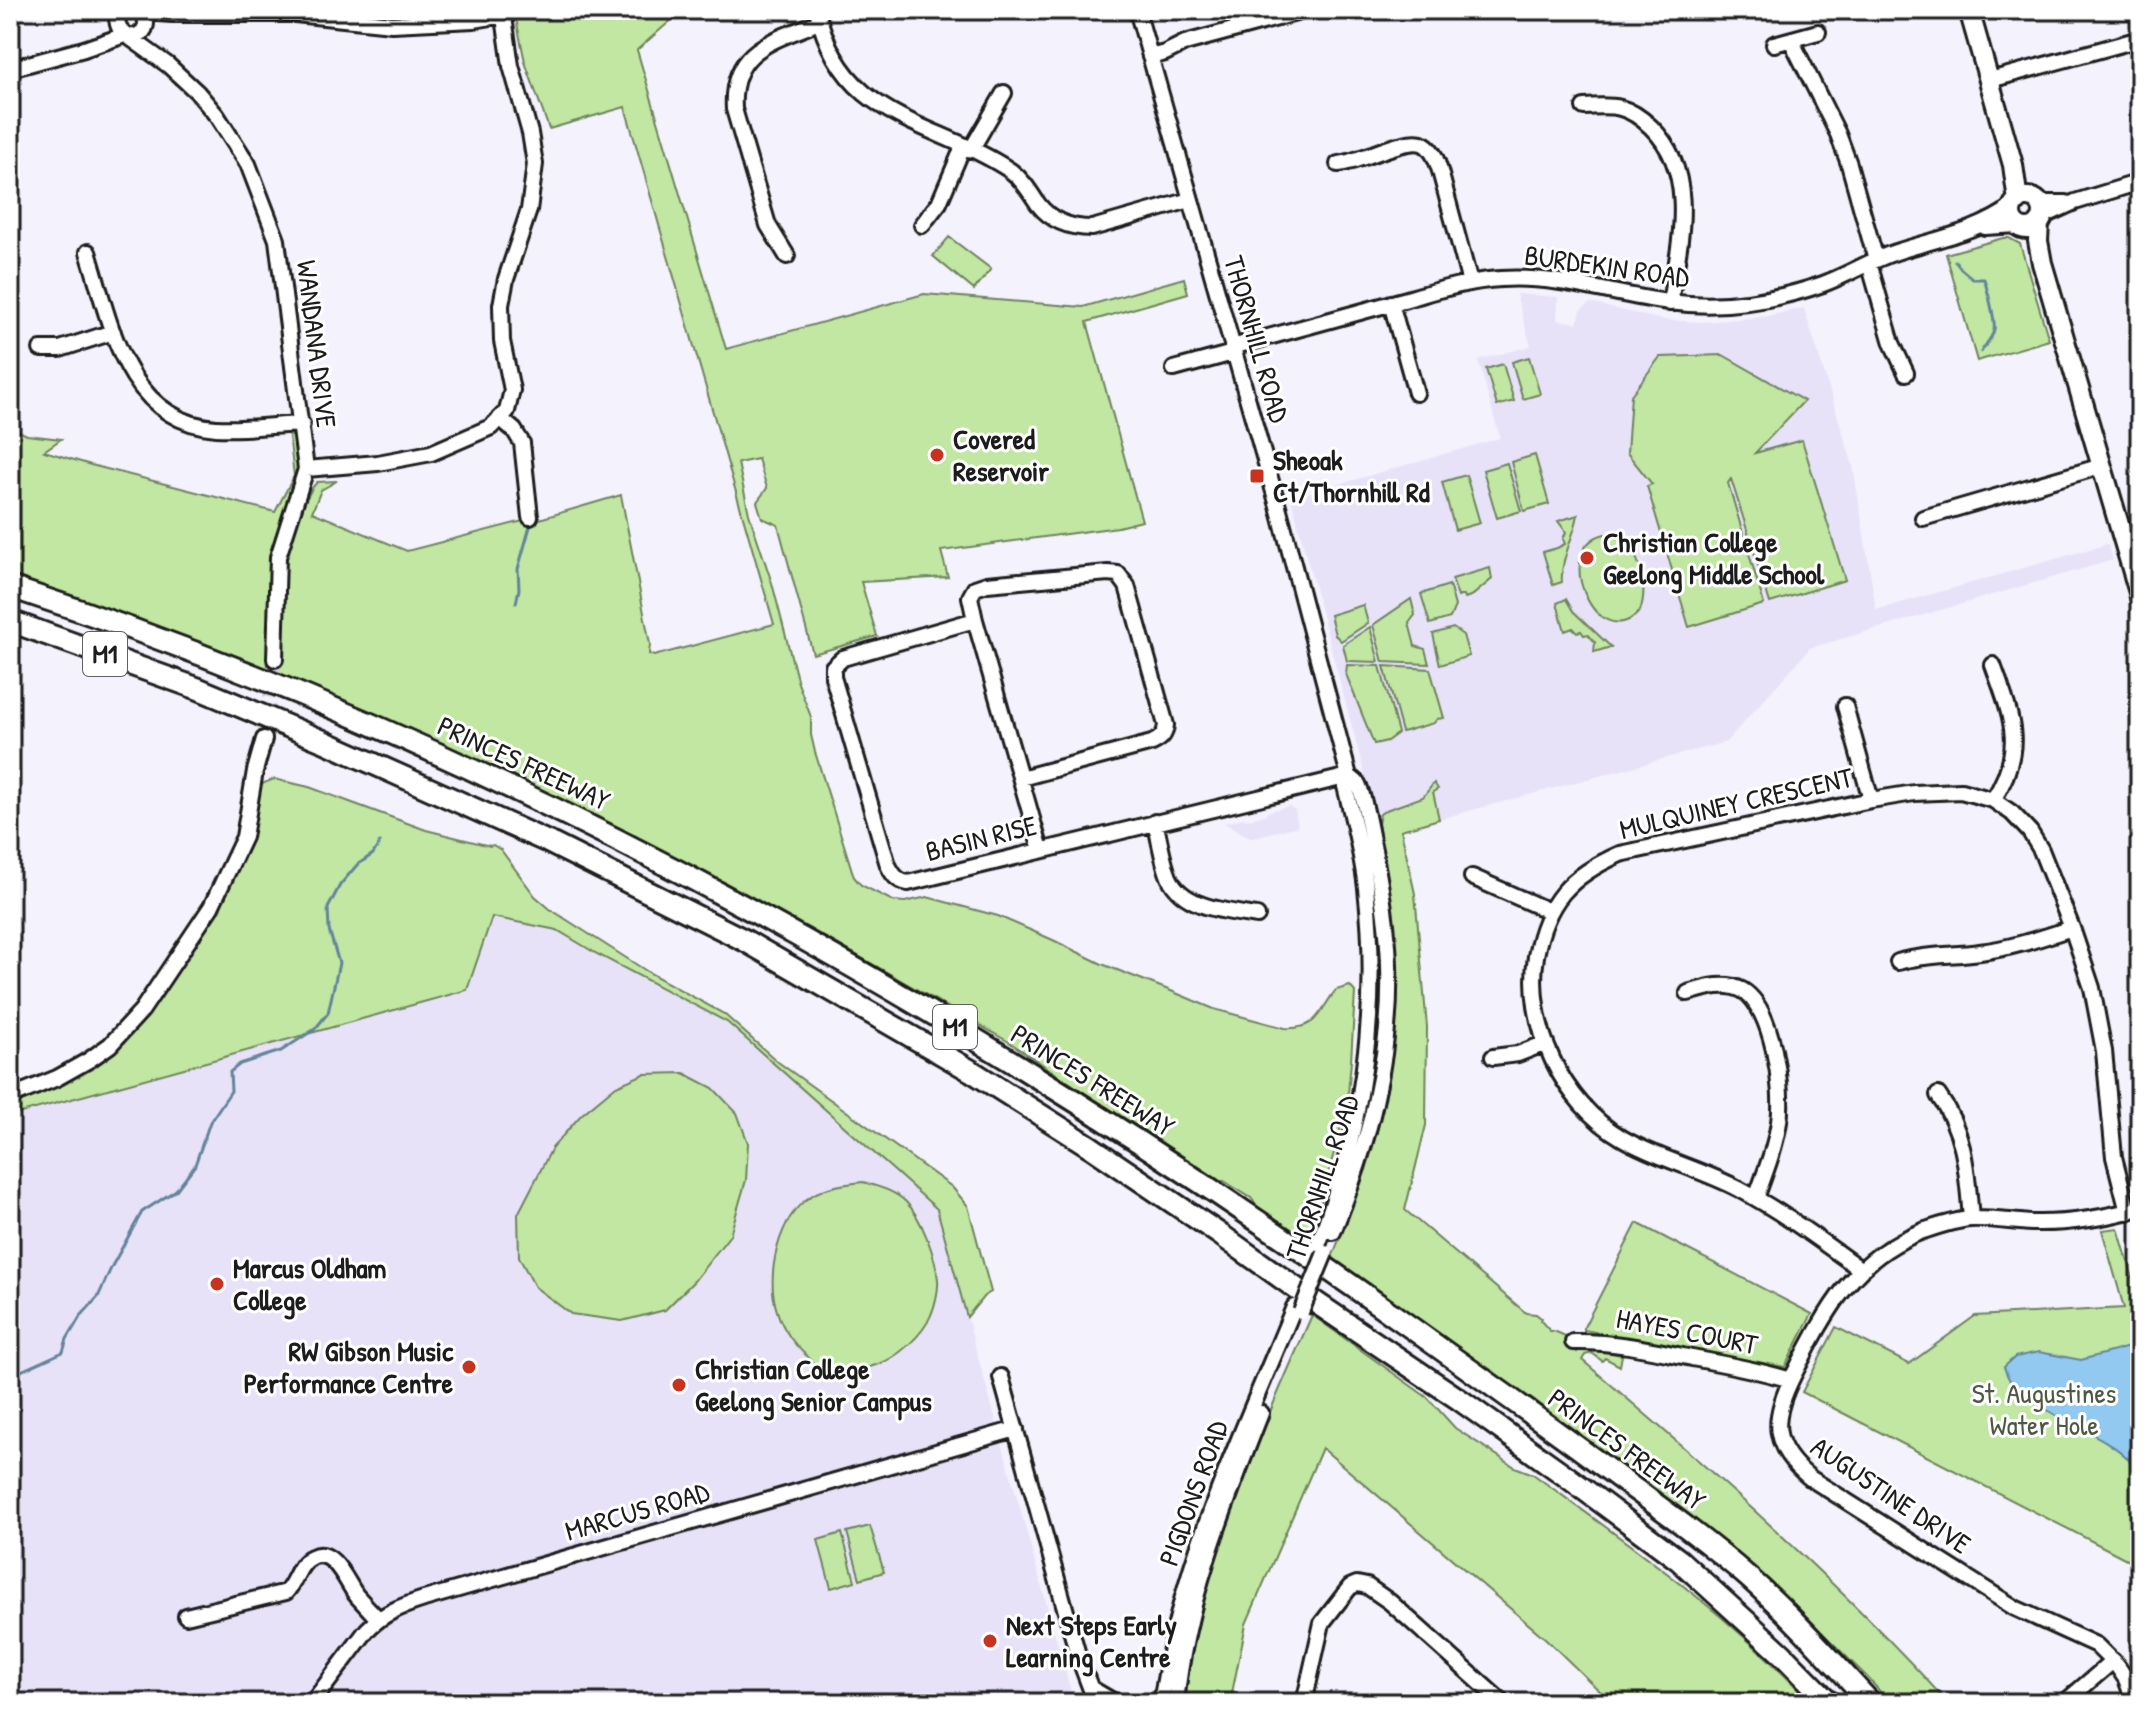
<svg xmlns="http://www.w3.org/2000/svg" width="2150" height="1713" font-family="'Patrick Hand',sans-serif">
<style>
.built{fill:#e7e2f8}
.green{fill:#c1e7a2;stroke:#6e825f;stroke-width:2}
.water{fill:#92c9f0;stroke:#63849b;stroke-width:2}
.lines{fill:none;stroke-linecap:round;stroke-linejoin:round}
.stream{stroke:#63849b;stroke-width:3}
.minor-tunnel{stroke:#d4d2da;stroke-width:14;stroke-dasharray:14 7;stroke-linecap:butt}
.minor-casing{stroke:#1c1c1c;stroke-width:20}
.major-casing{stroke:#1c1c1c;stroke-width:24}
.highway-casing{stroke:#1c1c1c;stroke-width:26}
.minor{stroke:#fff;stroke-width:14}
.major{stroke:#fff;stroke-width:18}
.highway{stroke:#fff;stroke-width:20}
.minor-bridge-casing{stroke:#1c1c1c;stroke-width:20;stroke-linecap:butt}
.minor-bridge{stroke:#fff;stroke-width:14}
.poi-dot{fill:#c8321e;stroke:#fff;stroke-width:3}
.labels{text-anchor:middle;stroke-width:6;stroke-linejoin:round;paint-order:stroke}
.shield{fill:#fff;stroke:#606060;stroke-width:2}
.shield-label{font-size:26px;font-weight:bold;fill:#1c1c1c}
.street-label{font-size:28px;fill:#1c1c1c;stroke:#fff}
.poi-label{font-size:28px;font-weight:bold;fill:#1c1c1c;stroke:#fff;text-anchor:start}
.park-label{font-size:28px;fill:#4e5944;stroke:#fff}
</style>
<rect width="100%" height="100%" fill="#f4f2fc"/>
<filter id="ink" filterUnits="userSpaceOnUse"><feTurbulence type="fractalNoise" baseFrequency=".0125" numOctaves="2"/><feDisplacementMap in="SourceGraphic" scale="16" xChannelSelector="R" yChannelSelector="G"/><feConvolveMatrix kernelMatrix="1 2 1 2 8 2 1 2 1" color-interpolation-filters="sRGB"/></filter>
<g filter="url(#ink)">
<path class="built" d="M1516,294L1558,297L1557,320L1577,323L1582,309L1590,303L1663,320L1703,322L1763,317L1804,308L1853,466L1876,610L2108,544L2113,560L1810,648L1726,742L1439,819L1436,804L1377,821L1291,498L1500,438L1478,360L1531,346Z
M1289,806L1295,810L1298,826L1251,838L1224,823L1243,818L1246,820L1265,815L1267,812Z
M492,917L557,930L597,954L727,1022L937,1209L1074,1703H10V1116L467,990Z"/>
<path class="green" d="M533,10H683L637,50L726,349L924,294L1083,307L1184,278L1188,293L1087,322L1142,521L1118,527L941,551L948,577L861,582L877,636L813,654L778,525L762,518L757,502L767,488L758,459L738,463L749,514L772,583L798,683L811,717V735L815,752L854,877L861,885L893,901L905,902L927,897L998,916L1053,940L1102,964L1171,991L1214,1009L1285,1028C1318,1030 1319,1011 1336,990L1350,986L1355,992L1351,1061L1347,1104L1317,1216L1305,1245L1260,1210L1251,1198L1224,1181H1216L1009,1042L837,944L597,817L290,679L287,681L201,648L204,644L10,574V427L27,435L61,439L44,451L91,465L275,512L294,476L289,434L293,437L298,448L300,476L288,502L272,555L270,578L272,622L269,658L283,660C285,620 279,579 289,540C293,522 304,504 312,488L317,482L337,481L321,490L312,512L407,551L523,521L536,520L621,495L650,644L649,654L654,656L774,624L625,107L549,129L525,62L515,14Z
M949,237L991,269L974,290L933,256Z
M2003,238H2009L2020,244L2049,340L1977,361L1946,254Z
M1723,355L1804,401L1755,453L1802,440L1845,580L1770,603L1731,479L1728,483L1764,604L1689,627L1647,486L1652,484L1627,453L1631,395L1660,357Z
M1529,357L1540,394L1523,399L1512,362Z
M1503,364L1514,401L1497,406L1486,369Z
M1535,455L1549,504L1524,511L1511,462Z
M1507,463L1521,511L1497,518L1483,470Z
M1466,475L1480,523L1455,530L1442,482Z
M1578,515C1574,537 1560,560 1562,582L1553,585L1543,552L1557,548L1565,544L1563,539L1566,532L1558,521Z
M1605,534C1638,538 1650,583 1640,611C1597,658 1549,547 1605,534Z
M1490,568L1492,579L1473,595L1465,598L1463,595L1458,597L1452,579Z
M1449,585L1455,606L1450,618L1430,624L1421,594Z
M1411,599L1415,615L1409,623L1415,646L1425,649L1429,664L1383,662L1373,625Z
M1566,599L1573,611L1611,647L1594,652L1595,642L1588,634L1584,635L1581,631L1577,632L1573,628L1565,631L1557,603Z
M1363,605L1368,623L1341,641L1335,635L1330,615Z
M1370,627L1379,662L1347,661L1343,645Z
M1453,628L1463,635L1469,656L1440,665L1433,634Z
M1347,665L1380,666L1398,733L1387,741L1374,744L1346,674Z
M1384,666L1430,669L1444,718L1437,719L1434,723L1402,732Z
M274,779L309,787L426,830L490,846L493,845L501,850L535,896L550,909L648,972L724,1014L778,1062L952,1187L968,1206L991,1292L984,1296L967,1317L937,1209L727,1022L597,954L557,930L492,917L467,990L10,1116V1101L76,1072L186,953L259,788L264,783Z
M1434,783L1438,789L1433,792L1439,819L1401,830L1415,894L1427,1027L1426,1125L1405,1210L1526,1313L1536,1314L1541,1318L1540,1320L1550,1331H1554L1570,1338L1571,1347L1577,1352L1582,1346L1592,1343L1601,1351L1622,1355L1620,1366L1605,1358L1602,1361L1592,1353L1585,1355L1582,1360C1709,1468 1836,1579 1948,1703H1890L1867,1677L1788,1599L1688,1514L1330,1263L1366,1170L1375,1138L1387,1090L1396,1028L1397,947L1378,824L1380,814L1386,810L1423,797Z
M684,1073L713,1088L737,1113L748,1143L746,1180L730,1235L694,1281L665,1310L622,1321L571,1314L535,1287L519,1257L518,1214L552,1148L581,1115L616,1086L644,1074Z
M863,1182C878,1187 894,1190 906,1202C922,1218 936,1258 938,1280C939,1289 935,1306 931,1315C923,1335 898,1357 879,1364C861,1370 845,1375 826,1370C818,1369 812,1361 807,1356C794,1345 782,1328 777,1311C765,1276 778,1217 811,1196C827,1186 844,1184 863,1182Z
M1637,1223L1812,1314L1785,1367L1584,1330V1327Z
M2118,1228L2140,1302V1566L1802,1392L1836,1327L1909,1364L1975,1316L2124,1308L2102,1230Z
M1312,1315L1428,1398L1455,1428L1515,1467L1533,1474C1630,1545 1729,1613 1811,1703H1612L1546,1639L1322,1448L1246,1624L1230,1703H1185C1199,1569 1258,1438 1312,1315Z
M870,1526L884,1572L860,1579L847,1532Z
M842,1533L855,1581L831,1588L818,1540Z"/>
<path class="water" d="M2140,1344V1472C2117,1440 2079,1430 2047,1410C2040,1406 2034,1399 2027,1394C2012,1382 2011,1387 2004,1367L2015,1357L2039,1352L2081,1360Z"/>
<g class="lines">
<path class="stream" d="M1955,261L1961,269L1973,279H1984C1987,288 1996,322 1994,330C1993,337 1985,345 1981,352
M516,603L519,589L518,569L531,523
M10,1376L63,1352L67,1339L80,1317L98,1297L112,1266L142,1212L176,1190L195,1165L210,1122L231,1091L230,1072L240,1064L281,1051L315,1029L328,1013L339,963L329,930L328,908L340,885L357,865L373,854L380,842"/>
<path class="minor-tunnel" d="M264,739L275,659"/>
<g class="minor-casing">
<path id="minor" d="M124,10L117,19C120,51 161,33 140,10
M817,10C842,122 932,119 1011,171C1023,180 1030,192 1038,204C1051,221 1071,228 1092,228L1190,200
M1137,10L1278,506L1349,776L1345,786C1353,819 1362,853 1366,888C1380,1014 1362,1130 1317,1248
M143,12L172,14H295L392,24L474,20L503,15
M129,37L168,65L197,92L217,116L248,164L277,240L306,469L278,557L275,659
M1791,40L1838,134L1849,164L1876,260
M1774,44L1818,32
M1150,57L1165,53L1185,43L1307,10
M10,69L84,49L125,35
M1990,80L2140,39
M1584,107C1615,105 1628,105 1651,127C1699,174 1679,245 1670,303
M971,150L1004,93
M1338,164C1359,163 1408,135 1424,144C1433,149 1437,161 1440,171L1470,283
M2039,203H2066
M2042,217L2075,202L2140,182
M922,225L939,203L963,147
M1985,227L2017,225
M88,252C110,321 125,421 216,428C244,430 274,425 302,424
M787,256L768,225L734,109C730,49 773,41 819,22
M1869,263L1892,343L1906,373
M1391,303L1416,393
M1232,347C1284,333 1337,318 1389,304C1426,294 1463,281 1501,279C1559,275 1612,295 1669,302C1720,309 1774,301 1823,284C1848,275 1871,260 1896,252C1936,239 1979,232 2013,206
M41,349H60L113,332
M1174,369L1233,353
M501,419L514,430L522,443L530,517
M306,469L378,463L431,453L491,427L507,411L512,390L502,341L501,305L506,279L529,210L535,164L530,133L511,66L503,10
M1923,518L2102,466
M975,620L843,658L833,667V677L888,865C893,875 897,881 908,883L1349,776
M1993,665C2012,718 2026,748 1993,800
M1845,706L1871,800
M1021,778L1152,743C1161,739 1165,735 1166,725L1127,586L1118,574L1108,573L987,584L975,588L970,597L975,620L1041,850
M1155,822C1160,840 1162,860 1169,877C1183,909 1228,911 1257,916
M1472,877L1549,911
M1898,962C1925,954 1952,956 1980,952C2012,948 2041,938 2072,928
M1688,993C1705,988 1725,981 1742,990C1773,1007 1784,1090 1779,1122C1775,1148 1765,1173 1756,1198
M1493,1057L1518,1054L1546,1043
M1938,1095C1966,1133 1967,1174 1971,1219
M10,1097L57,1078L89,1060L110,1045L142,1010L211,907L244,837L255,771L264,739
M1333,1232C1368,1146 1392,1059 1389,965C1388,926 1381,888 1374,850C1371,837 1364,794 1358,784C1356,781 1352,779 1349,776
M1860,1269C1821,1241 1781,1211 1739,1189C1701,1169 1658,1159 1622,1138C1562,1103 1525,1024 1536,956C1546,901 1570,876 1620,854L1871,800L1914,793L1961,791L1993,800L2012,813L2030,832L2041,850L2072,928L2092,988L2104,1051L2114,1157L2128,1212
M1573,1342C1613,1341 1653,1350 1692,1358C1725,1364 1758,1370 1791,1380
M1001,1377L1078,1655L1096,1703
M186,1616L286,1592C296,1582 298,1563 312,1557C333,1546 347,1583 356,1595C363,1603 371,1611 378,1619
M1092,1689L1116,1703
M312,1703L367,1630C383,1613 402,1606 424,1599L1016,1429
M1161,1703C1168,1662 1175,1622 1187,1583C1215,1488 1257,1398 1294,1307
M1176,1703C1186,1602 1224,1507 1261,1413
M1304,1703L1322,1623L1350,1587L1357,1584L1367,1586L1390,1602L1503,1703
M2064,1703L2113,1661
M2135,1703L2126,1679L2118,1667L2096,1645L2015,1608L1810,1478C1771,1446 1771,1420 1793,1376C1826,1312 1852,1258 1923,1231C1938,1226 1955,1220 1971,1219C1991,1218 2012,1222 2032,1223C2069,1224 2104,1218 2140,1208"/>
</g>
<g class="major-casing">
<path id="major" d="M1969,10L2013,165L2018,201
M2011 213a16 16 0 1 1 32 0a16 16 0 1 1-32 0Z
M2039,223L2038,241L2042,263L2140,596"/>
</g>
<g class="highway-casing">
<path id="highway" d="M10,587C517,752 981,1020 1413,1329C1481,1378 1550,1426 1618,1477C1662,1509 1707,1541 1748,1577C1792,1616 1831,1660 1871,1703
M10,621L199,689L323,741L548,842L744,940L973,1072L1091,1147L1221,1235L1315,1302L1460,1400L1566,1476L1679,1560L1782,1654L1830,1703"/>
</g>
<use href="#minor" class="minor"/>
<use href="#major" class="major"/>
<use href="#highway" class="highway"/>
<g class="minor-bridge-casing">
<path id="minor-bridge" d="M1301,1312L1325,1253"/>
</g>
<use href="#minor-bridge" class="minor-bridge"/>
</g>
</g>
<g class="poi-dot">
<circle cx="937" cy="455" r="8"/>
<rect x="1249" y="468" width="16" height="16" rx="4"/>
<circle cx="1587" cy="558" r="8"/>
<circle cx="217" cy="1284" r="8"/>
<circle cx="469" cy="1367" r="8"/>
<circle cx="679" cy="1385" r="8"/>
<circle cx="990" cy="1641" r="8"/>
</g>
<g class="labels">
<g class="shield">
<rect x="83" y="632" width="44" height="44" rx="6"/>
<rect x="933" y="1005" width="44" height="44" rx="6"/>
</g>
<g class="shield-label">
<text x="105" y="663">M1</text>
<text x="955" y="1036">M1</text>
</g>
<g class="street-label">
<text transform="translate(1607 266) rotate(8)" y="10">BURDEKIN ROAD</text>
<text transform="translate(1257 339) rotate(74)" y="10">THORNHILL ROAD</text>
<text transform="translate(317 344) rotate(83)" y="10">WANDANA DRIVE</text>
<text transform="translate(524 763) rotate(25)" y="10">PRINCES FREEWAY</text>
<text transform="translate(1736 803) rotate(-13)" y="10">MULQUINEY CRESCENT</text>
<text transform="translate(981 838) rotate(-14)" y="10">BASIN RISE</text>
<text transform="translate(1093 1080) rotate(32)" y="10">PRINCES FREEWAY</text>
<text transform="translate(1322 1177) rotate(-71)" y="10">THORNHILL ROAD</text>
<text transform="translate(1687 1331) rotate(11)" y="10">HAYES COURT</text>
<text transform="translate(1627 1449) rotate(36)" y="10">PRINCES FREEWAY</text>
<text transform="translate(1193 1493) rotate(-70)" y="10">PIGDONS ROAD</text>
<text transform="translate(1891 1495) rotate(34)" y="10">AUGUSTINE DRIVE</text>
<text transform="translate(637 1511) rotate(-16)" y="10">MARCUS ROAD</text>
</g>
<g class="poi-label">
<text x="953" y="449">Covered<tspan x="953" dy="32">Reservoir</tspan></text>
<text x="1273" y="470">Sheoak<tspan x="1273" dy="32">Ct/Thornhill Rd</tspan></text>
<text x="1603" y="552">Christian College<tspan x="1603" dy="32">Geelong Middle School</tspan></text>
<text x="233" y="1278">Marcus Oldham<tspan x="233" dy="32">College</tspan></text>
<text x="453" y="1361" text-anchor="end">RW Gibson Music<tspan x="453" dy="32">Performance Centre</tspan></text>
<text x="695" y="1379">Christian College<tspan x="695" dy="32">Geelong Senior Campus</tspan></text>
<text x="1006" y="1635">Next Steps Early<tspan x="1006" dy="32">Learning Centre</tspan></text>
</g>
<g class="park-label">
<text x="2044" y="1403">St. Augustines<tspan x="2044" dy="32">Water Hole</tspan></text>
</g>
</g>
<rect width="2150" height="1713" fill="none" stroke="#fff" stroke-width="40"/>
<rect x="20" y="20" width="2110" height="1673" fill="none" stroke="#1c1c1c" stroke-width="3" filter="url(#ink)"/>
</svg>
